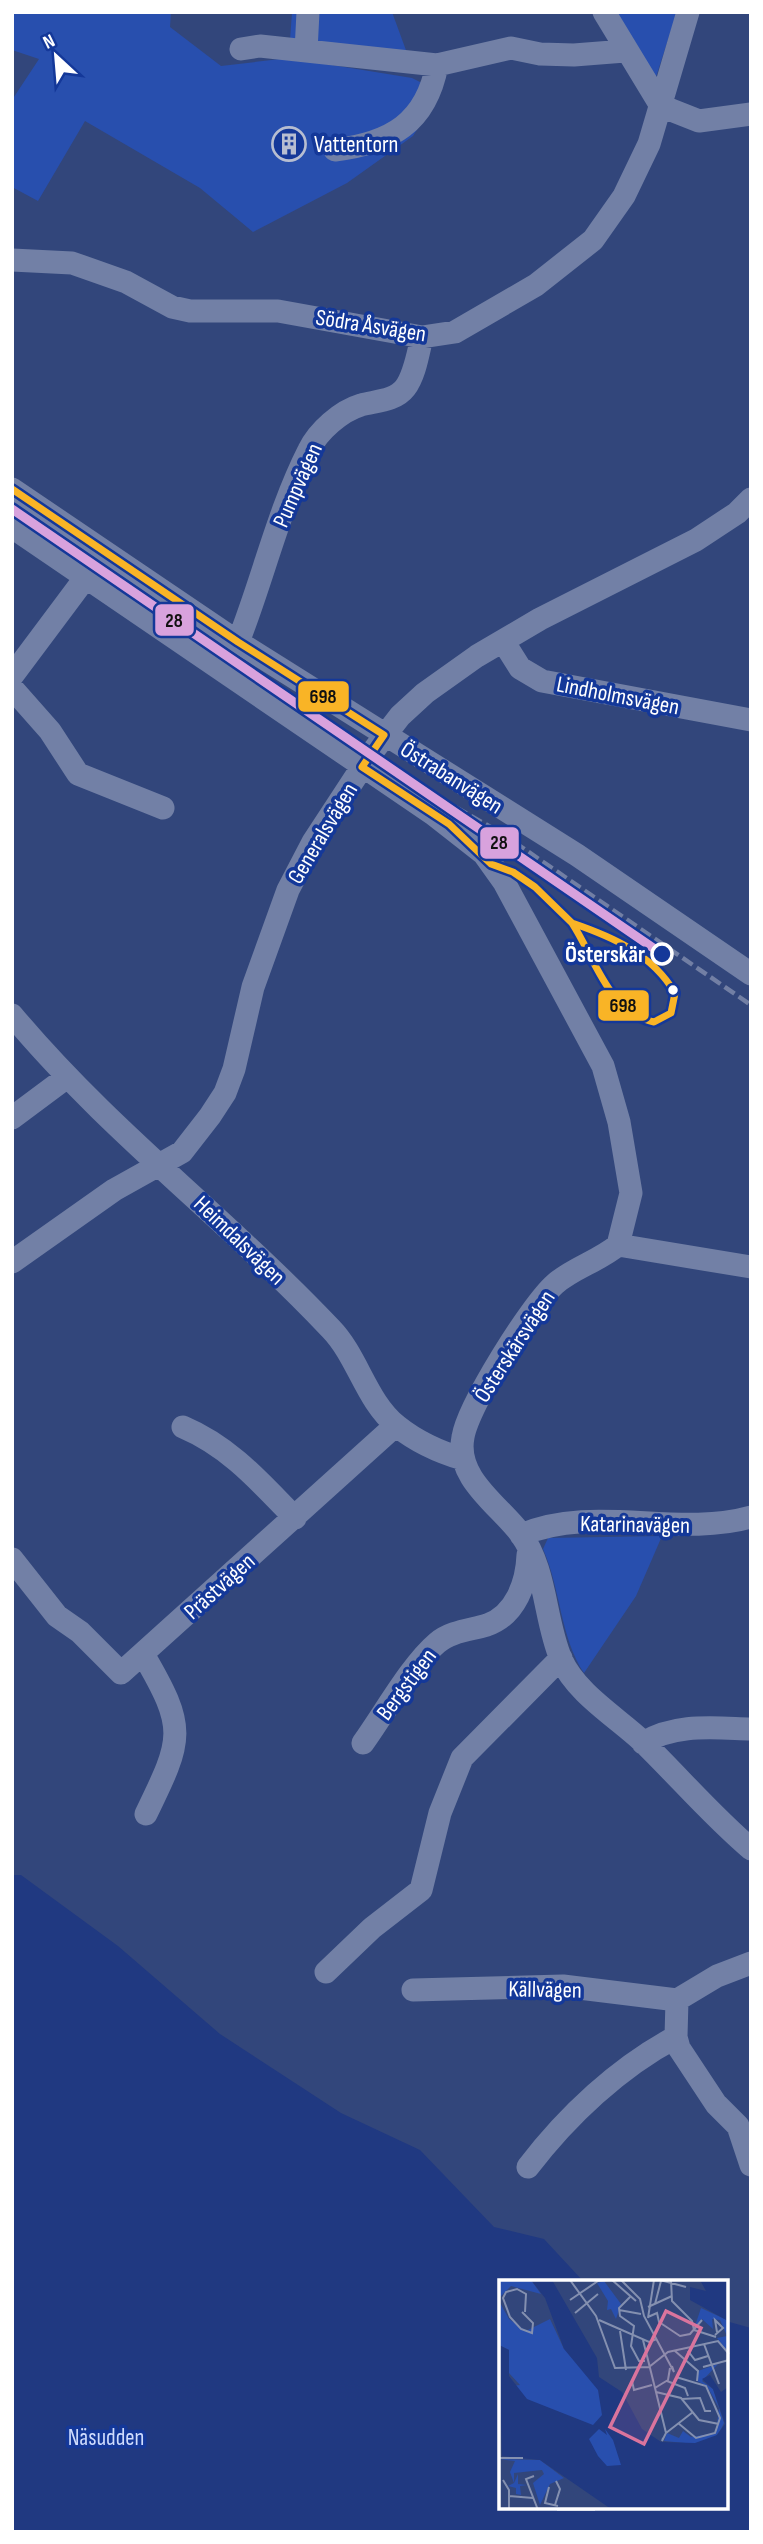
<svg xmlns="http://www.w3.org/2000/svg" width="763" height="2544" font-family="'Sofia Sans Condensed',sans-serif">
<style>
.green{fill:#284fae}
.water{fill:#203981}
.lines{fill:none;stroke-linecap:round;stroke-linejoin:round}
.minor{stroke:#7280a6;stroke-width:23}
.rail{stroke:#727fa4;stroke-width:4.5;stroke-dasharray:12 5;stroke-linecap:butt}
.bus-1-casing{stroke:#143899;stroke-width:12}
.bus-1{stroke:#f9b426;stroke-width:7}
.rail-1-casing{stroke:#143899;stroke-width:14}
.rail-1{stroke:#d8a2dd;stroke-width:9}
.stop-dot{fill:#143899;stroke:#fff;stroke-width:3.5}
.bus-dot{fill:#fff;stroke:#143899;stroke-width:2.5}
.labels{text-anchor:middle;stroke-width:7;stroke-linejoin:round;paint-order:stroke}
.poi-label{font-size:23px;fill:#fff;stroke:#143899;text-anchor:start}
.street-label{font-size:23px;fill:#fff;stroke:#143899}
.stop-label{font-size:23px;font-weight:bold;fill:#fff;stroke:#143899;text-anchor:end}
.park-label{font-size:23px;fill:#cfdcfd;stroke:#143899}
.inset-road{fill:none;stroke:#8490b0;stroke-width:2}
.view{fill:#da749d;fill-opacity:0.15;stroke:#da749d;stroke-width:3.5}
.inset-edge{fill:none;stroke:#fff;stroke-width:3.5}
.line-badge{stroke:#143899;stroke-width:2.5}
.pale-badge-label{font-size:19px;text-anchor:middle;font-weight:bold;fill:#111}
</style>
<rect width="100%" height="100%" fill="#32467b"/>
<path class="green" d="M12,12H171L170,27L221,66L289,58L412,78L440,92L413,136L347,183L253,232L200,188L85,121L38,201L12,187V100L39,59L12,50Z
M292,12H392L407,53L290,40Z
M614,12H677L656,77Z
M662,1536L636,1596L584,1673C560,1637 561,1590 543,1549L548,1538Z"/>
<path class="water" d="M12,1875H21L118,1946L220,2034L341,2113L420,2150L494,2227L544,2239L583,2281L500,2282V2507H726V2321L751,2328V2532H12Z"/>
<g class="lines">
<path class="minor" d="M604,12L661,106
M241,49L260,46L437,65L511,48L540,54L574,55L625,51
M306,51L308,12
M661,106L699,121L751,114
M335,150C391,143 426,123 437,65
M12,260L72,263L126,282L172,307L190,311H278L422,337L455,332L536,285L593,240L624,196L649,144L688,12
M12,489L238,642L577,855L751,974
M12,527L433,814L484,854L504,882L603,1066L619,1122L631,1193L618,1245C599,1261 573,1268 555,1284C531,1305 468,1406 463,1437C455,1478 499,1505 520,1533C547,1570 544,1619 561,1659C576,1693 615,1716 642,1741C679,1777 712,1816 751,1849
M503,641L520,668L542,681L751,720
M238,642C263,579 278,511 309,450C318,431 341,411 361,405C376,401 395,401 405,388C415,375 418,353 422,337
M12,676L86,577
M12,688L50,731L78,774L163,808
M12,1015C108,1130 228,1220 331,1329C358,1357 366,1401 397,1426C417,1442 439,1452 463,1459
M12,1118L67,1077
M618,1245L751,1267
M12,1262L114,1190L182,1152L210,1116L225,1093L234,1069L253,987L288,890L313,842L370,755L400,716L425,693L477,656L540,619L696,540L737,513L751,499
M183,1427C230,1447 260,1482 295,1518
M521,1535C593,1504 676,1538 751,1517
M12,1559L57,1616L80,1632L121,1673L396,1425
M143,1654C187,1729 183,1738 146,1814
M363,1743C384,1714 411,1665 437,1643C451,1631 471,1630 487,1625C516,1615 527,1582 528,1555
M643,1743C676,1723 713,1728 751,1729
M326,1972L372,1928L421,1890L440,1813L462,1758L561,1658
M413,1990L563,1986L677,2000
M676,2037L679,2048L716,2104L738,2126L751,2165
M528,2167C567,2116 619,2067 676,2037L677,2000L717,1976L751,1963"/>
<path class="rail" d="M397,774L501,833L751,1005"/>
<g class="bus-1-casing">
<path id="bus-1" d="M12,489L238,642L384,735L362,767L449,824L491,864L513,872L535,887L572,923
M572,923C613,937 652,954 675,993L671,1013L654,1022C608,1012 595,958 572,923Z"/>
</g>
<use href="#bus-1" class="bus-1"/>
<g class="rail-1-casing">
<path id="rail-1" d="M12,509L662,954"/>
</g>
<use href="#rail-1" class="rail-1"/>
</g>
<defs>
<g id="building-ring" transform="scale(1.75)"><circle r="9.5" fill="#143899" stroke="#b7bed1" stroke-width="1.5"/><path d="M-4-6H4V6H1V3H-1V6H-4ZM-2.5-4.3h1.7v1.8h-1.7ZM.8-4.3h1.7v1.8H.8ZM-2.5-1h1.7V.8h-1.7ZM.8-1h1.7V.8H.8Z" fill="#b7bed1"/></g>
</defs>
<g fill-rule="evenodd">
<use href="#building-ring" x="289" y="144"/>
</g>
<circle class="stop-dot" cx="662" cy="954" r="10"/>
<circle class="bus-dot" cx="673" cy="990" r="6"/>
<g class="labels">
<g class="poi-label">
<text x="314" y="152">Vattentorn</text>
</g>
<g class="street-label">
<text transform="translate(371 325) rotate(9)" y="8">Södra Åsvägen</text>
<text transform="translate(297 485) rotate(-66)" y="8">Pumpvägen</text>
<text transform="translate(618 695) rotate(11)" y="8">Lindholmsvägen</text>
<text transform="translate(452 777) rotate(32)" y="8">Östrabanvägen</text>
<text transform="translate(322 833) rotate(-59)" y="8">Generalsvägen</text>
<text transform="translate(240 1240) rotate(44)" y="8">Heimdalsvägen</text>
<text transform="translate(514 1346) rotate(-57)" y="8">Österskärsvägen</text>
<text transform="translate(635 1524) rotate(1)" y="8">Katarinavägen</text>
<text transform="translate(219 1586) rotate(-42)" y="8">Prästvägen</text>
<text transform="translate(406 1684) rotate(-53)" y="8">Bergstigen</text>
<text transform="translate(545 1989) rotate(1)" y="8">Källvägen</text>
</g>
<g class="stop-label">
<text x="645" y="962">Österskär</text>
</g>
<g class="park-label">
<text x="106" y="2445">Näsudden</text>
</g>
</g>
<g transform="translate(499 2280)">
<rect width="229" height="229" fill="#32467b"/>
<path d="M0,0H32L42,14L12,6L0,18ZM105,1L122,24L117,39L112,29L108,30L109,21L98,3ZM0,21L10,39L27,51L51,39L65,69L79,68L141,171L104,202L3,107L21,105L10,93V70L0,65ZM202,28L228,40L229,72L218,58L228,56L221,40L213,39L214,49L203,39L195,49ZM219,84L203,101L214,109L225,143L222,149L217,156L196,164L165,161L168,153L180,158L184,151L192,157L217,153L220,128L208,106L198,101L199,91ZM0,179L41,180L65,198L51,204L41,225L34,203L45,194L43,190L15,193V203L19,194V204L28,205L21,206L22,215L17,214V208L9,206L15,203L11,192L16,181Z" fill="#284fae"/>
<path d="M32,0H53L98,78L100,97L123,112L143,149L162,162L196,163L218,155L226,144L223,135L214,109L203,99L211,95L222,112L229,107V229H112L41,180L3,176L0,65L10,70V96L28,119L94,145L103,135L99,110L65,69L46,18ZM100,149L108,155L106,149L114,160L122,185L108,186L99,176L90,159ZM201,0H229V41L191,20V7L207,11Z" fill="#203981" fill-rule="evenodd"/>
<path class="inset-road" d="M71,0L97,36L116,88L150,87L169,72L219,61L230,74M113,0L137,21M122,0L141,19L145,36L175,92L173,86M161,0L187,7M172,0L173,21L193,41L195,50M131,17L120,28L121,36L135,46L132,66L140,81H146M71,20L99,1L110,0M156,24L162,1M149,27L173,16M120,30L142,34M23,32L34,43L33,53L22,49L11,37L4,18L7,12L18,9L27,14L26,32M76,33L99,14M149,37L158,33L160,42L181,56L191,54L203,40M149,38L155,0M100,40L150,62L158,59M195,50L217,57M121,51L127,90M216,55L224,48L216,40L218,52M144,60L156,108M205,64L220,104M176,71L199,91L198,101M189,71L196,80L209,76M204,87L230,80M177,97L207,106L221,138L216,153L197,158L179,143M133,101L135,110L153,105M168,101L186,108L189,116M157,112L182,118L200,140L220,144M183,119L201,118L206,131H212M167,153L194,132M164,158L163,161L167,153L156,108L169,100L171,88M0,178H24M35,196L27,199L39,230M4,200L10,210V230M50,207L46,223L59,226M10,216L34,218M56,225L61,209L57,201M58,230H96"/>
<path class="view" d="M167,31L202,48L145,164L111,147Z"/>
<rect width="229" height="229" class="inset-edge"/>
</g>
<g class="line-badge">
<rect x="154" y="603" width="41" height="34" rx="7" fill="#d8a2dd"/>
<rect x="297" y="680" width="53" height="33" rx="7" fill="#f9b426"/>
<rect x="479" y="826" width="41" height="34" rx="7" fill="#d8a2dd"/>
<rect x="597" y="989" width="53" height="33" rx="7" fill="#f9b426"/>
</g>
<g class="pale-badge-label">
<text x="174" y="627">28</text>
<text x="323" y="703">698</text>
<text x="499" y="849">28</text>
<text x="623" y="1012">698</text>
</g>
<rect width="763" height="2544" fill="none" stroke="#ffffff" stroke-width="28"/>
<g transform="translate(56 56) rotate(334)" stroke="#143899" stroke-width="5" paint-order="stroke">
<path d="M0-5L12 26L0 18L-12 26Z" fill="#ffffff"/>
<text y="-10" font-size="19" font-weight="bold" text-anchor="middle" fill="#ffffff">N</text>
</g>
</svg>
